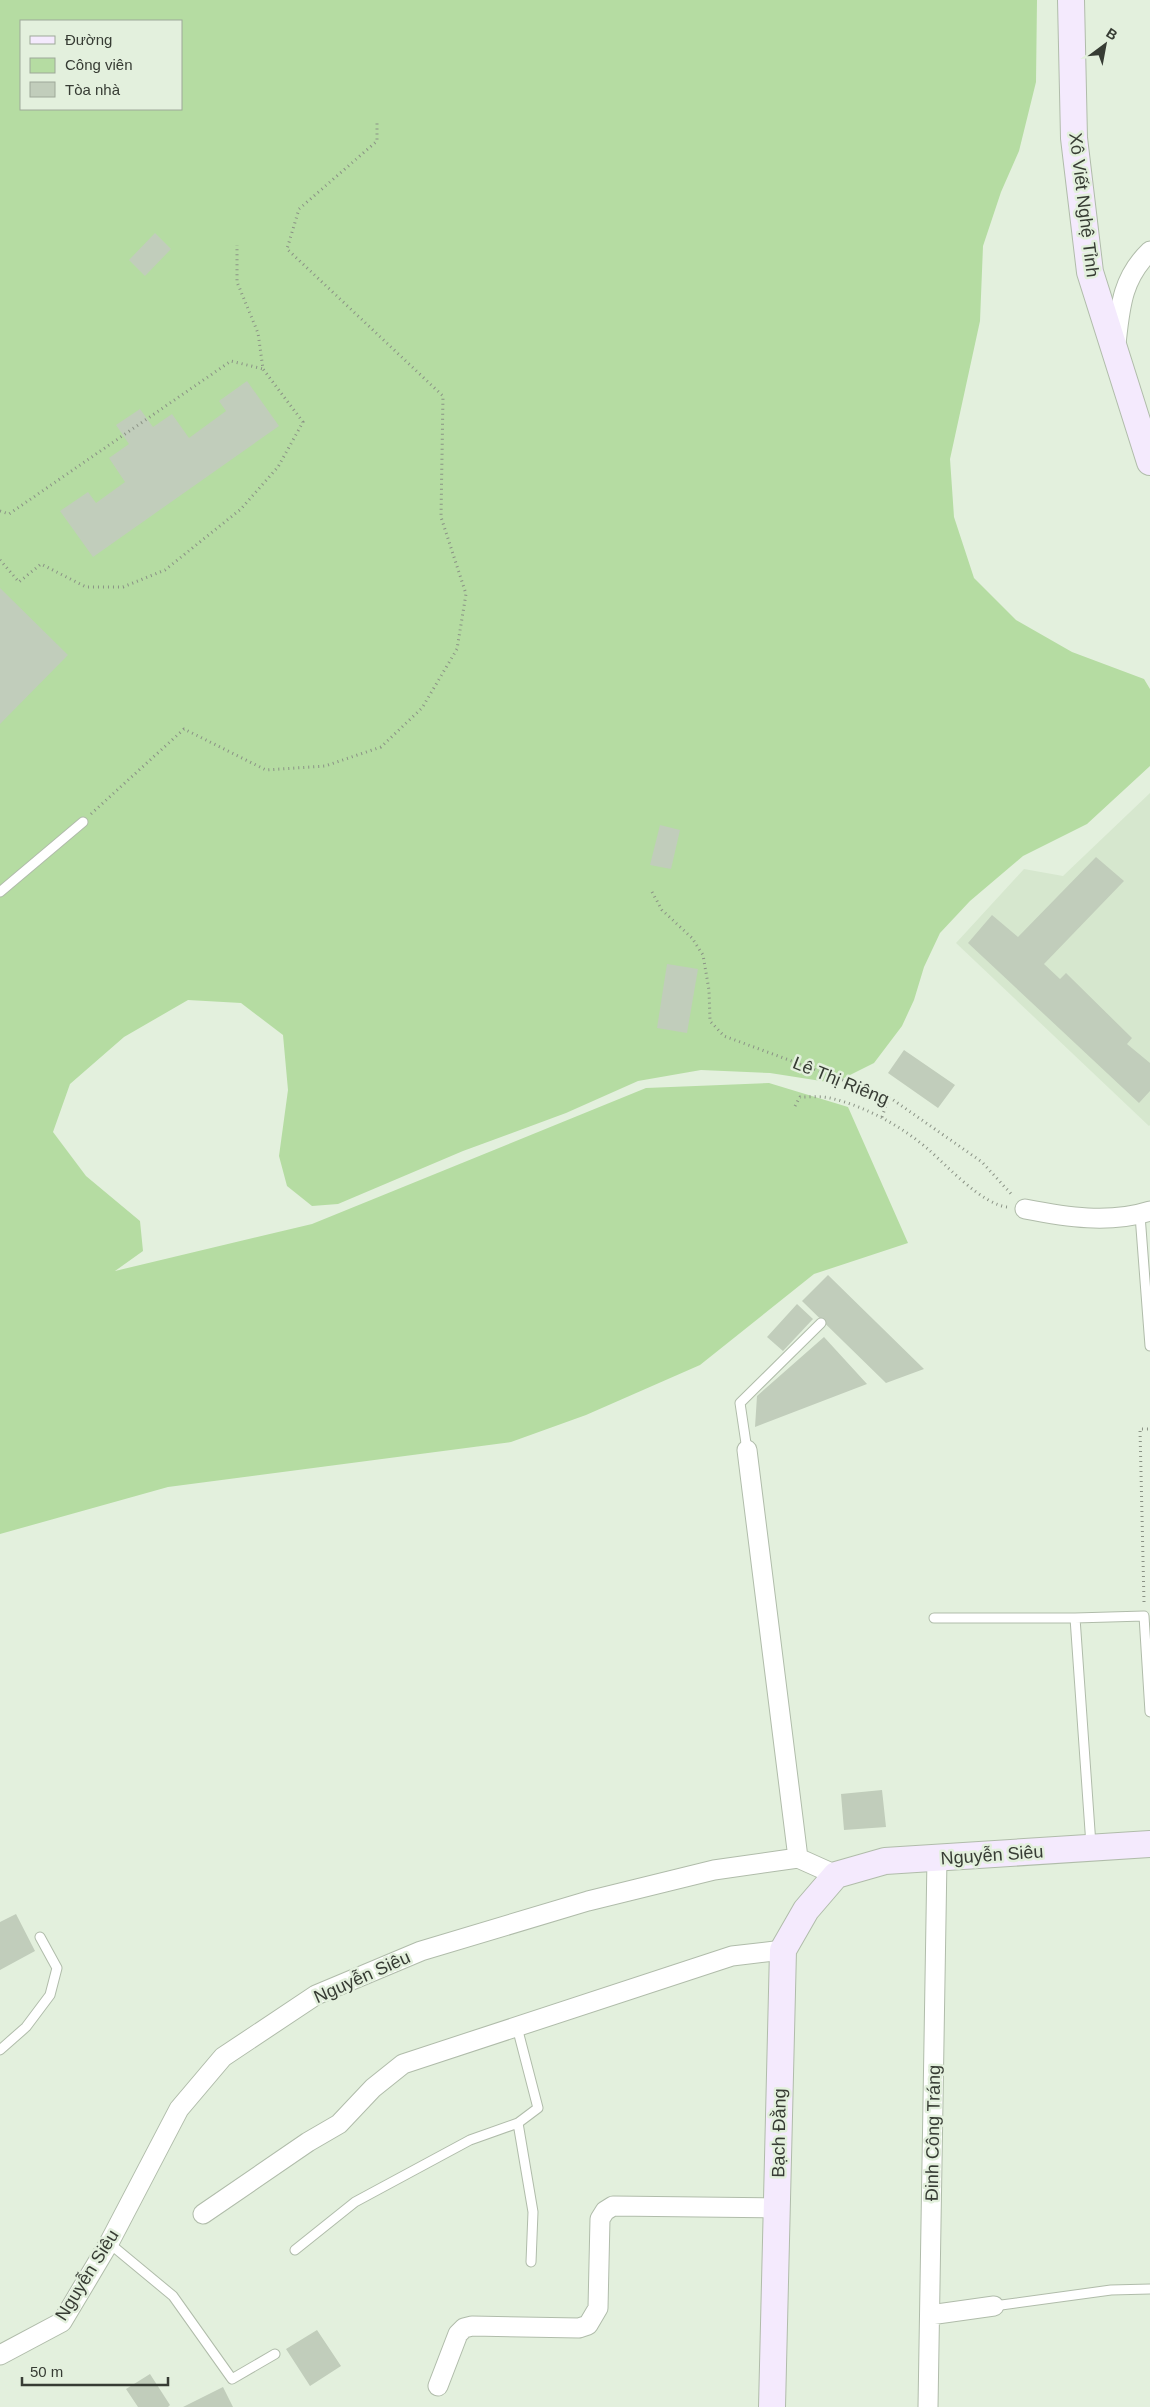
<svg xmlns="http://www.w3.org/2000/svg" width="1150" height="2407" font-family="Helvetica,sans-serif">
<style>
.built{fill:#d6e7ce}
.green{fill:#b5dca2;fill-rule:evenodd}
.building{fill:#c1cdbb}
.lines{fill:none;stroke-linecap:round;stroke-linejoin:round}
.lane-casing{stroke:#b0bcaa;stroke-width:11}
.street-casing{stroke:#b0bcaa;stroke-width:21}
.secondary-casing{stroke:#b0bcaa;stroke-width:28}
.path{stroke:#8a9285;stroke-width:3;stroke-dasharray:1 4;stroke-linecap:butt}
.lane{stroke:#fff;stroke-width:9}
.street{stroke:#fff;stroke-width:19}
.secondary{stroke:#f4eafd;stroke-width:26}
.labels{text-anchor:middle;stroke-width:5;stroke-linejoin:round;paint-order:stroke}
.street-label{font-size:18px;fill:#373c34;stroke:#e3f0dd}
</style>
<rect width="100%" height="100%" fill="#e3f0dd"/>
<path class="built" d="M1150,793V1125L1149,1126L956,943L1024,869L1063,876Z"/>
<path class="green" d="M0,0H1037L1036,82L1019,151L1001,192L983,246L980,321L950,459L954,517L974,578L1016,620L1072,652L1144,679L1150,689V766L1087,824L1023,856L970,901L940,933L924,967L914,1000L902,1026L874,1063L834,1083L770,1073L701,1070L638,1081L566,1113L463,1151L338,1204L312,1206L287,1186L279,1156L288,1090L283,1035L241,1003L188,1000L124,1037L70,1084L53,1132L86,1176L140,1221L143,1251L115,1271L312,1224L646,1088L769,1083L848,1107L908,1243L814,1274L700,1365L586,1415L511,1442L168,1487L0,1534ZM21,21H181V109H21Z"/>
<path class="building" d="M155,233L171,249L145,276L129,260Z
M247,381L279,426L93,557L60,511L88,492L96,503L125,482L109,458L129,444L116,425L140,409L153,427L172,414L189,438L226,411L219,401Z
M0,588L68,655L0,724Z
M660,825L680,830L671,869L650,865Z
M1096,857L1124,881L1044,964L1060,979L1066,973L1132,1038L1127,1044L1150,1063V1091L1139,1103L968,943L992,915L1018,937Z
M667,964L698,969L687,1033L657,1028Z
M904,1050L955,1085L938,1108L888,1073Z
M828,1275L924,1369L886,1383L802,1301Z
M797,1304L813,1319L783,1351L767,1337Z
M824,1337L867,1384L755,1427L757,1396Z
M882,1790L886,1827L844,1830L841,1794Z
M16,1914L35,1951L0,1970V1922Z
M317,2330L341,2366L310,2386L286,2349Z
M150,2374L170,2405L168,2407H138L126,2389Z
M223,2387L233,2407H183Z"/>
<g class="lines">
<g class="lane-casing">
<path id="lane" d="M0,892L83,822
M1140,1215L1150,1346
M747,1450L740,1403L821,1323
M934,1618H1075
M1091,1845L1075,1618L1144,1616L1150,1712
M517,2027L538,2108L518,2123L533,2212L531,2262
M0,2050L26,2027L50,1995L57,1968L40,1937
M109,2243L173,2296L232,2379L275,2354
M295,2250L355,2202L470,2140L518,2123
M994,2306L1111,2290L1150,2289"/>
</g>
<g class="street-casing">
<path id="street" d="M1116,344C1120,307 1122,278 1150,251
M1025,1209C1066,1217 1109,1224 1150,1211
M747,1450L798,1858
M798,1858L836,1875
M203,2214L308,2142L339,2124L373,2088L403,2064L732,1956L783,1950
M930,2315L994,2306
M0,2355L62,2322L109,2243L179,2109L223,2057L316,1995L421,1951L588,1901L714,1870L798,1858
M438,2386L458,2334L464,2328L472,2326L579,2328L588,2325L598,2308L600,2219L605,2211L613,2206L777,2208
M928,2407L937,1858"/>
</g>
<g class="secondary-casing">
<path id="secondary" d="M1071,0L1074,138L1090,272L1150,462
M772,2407L783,1950L806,1910L836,1875L885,1861L1150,1844"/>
</g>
<path class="path" d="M0,511L9,514L231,361L263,369
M0,560L19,582L41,564L86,587H123L165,570L241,509L278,467L303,422L263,369L258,333L237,282V245
M91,814L184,729L266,770L325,766L381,747L422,708L457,649L466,594L441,517L443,396L287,249L299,209L377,141V121
M652,892L662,910L692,938L703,955L709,990L710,1021L724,1036L889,1097L982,1162L1013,1196
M795,1106L800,1097C809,1097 821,1096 830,1098C865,1106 901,1126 928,1149C947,1166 982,1204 1007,1207
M882,1117L889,1097
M1144,1602L1140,1429H1150"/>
<use href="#lane" class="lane"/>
<use href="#street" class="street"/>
<use href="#secondary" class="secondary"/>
</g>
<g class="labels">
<g class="street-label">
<text transform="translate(1084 205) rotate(83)" y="6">Xô Viết Nghệ Tỉnh</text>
<text transform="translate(841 1081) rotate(22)" y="6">Lê Thị Riêng</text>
<text transform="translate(992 1855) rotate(-4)" y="6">Nguyễn Siêu</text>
<text transform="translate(362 1977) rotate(-24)" y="6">Nguyễn Siêu</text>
<text transform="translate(779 2133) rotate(-89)" y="6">Bạch Đằng</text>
<text transform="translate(933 2133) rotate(-89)" y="6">Đinh Công Tráng</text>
<text transform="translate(87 2275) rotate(-58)" y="6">Nguyễn Siêu</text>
</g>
</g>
<rect x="20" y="20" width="162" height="90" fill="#e3f0dd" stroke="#9ea899"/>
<rect x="30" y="36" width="25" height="8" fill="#f4eafd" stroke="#9ea899"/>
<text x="65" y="45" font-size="15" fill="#373c34">Đường</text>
<rect x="30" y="58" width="25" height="15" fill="#b5dca2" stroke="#9ea899"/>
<text x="65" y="70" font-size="15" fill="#373c34">Công viên</text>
<rect x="30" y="82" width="25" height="15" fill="#c1cdbb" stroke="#9ea899"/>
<text x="65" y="95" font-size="15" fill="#373c34">Tòa nhà</text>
<g transform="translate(1105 45) rotate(32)" stroke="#e3f0dd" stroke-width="4" paint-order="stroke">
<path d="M0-4L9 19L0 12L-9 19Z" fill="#373c34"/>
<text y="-8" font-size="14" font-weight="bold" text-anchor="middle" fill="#373c34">B</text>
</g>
<path d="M22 2377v8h146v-8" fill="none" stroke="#373c34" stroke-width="2.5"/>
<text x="30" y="2377" font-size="15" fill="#373c34" stroke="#e3f0dd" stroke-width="4" paint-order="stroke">50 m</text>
</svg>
